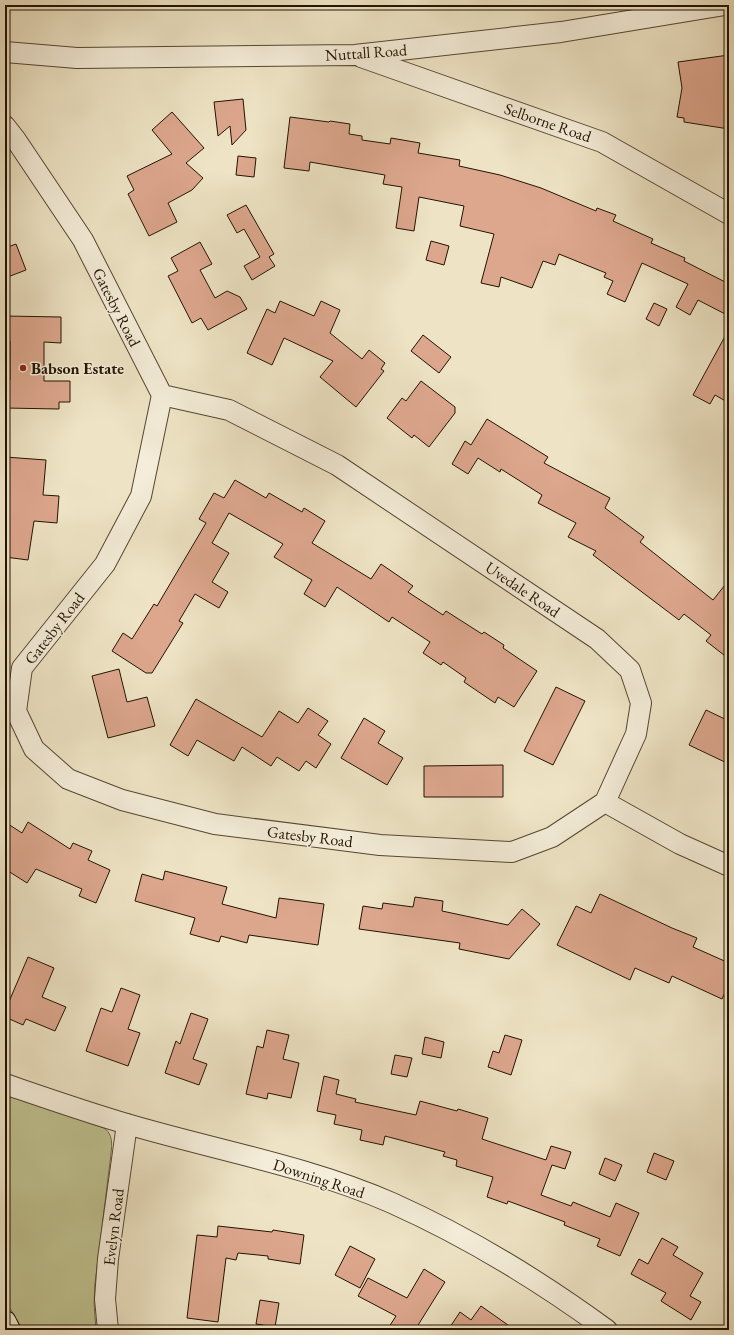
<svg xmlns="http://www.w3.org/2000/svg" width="734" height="1335" font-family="'EB Garamond',serif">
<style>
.green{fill:#bfc290;stroke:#706a48}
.building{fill:#dda78e;stroke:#221300}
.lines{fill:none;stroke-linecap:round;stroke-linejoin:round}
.street-casing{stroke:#554731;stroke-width:22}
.secondary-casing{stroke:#221300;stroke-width:24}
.street{stroke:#f4edd9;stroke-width:20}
.secondary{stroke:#f4edd9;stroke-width:22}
.poi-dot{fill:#8f2418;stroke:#f4edd9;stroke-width:1.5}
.labels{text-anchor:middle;stroke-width:3;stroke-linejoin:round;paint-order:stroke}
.street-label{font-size:16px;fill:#221300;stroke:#f4edd9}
.poi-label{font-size:16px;font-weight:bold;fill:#221300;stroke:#f4edd9;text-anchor:start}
</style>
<rect width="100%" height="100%" fill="#eee4c5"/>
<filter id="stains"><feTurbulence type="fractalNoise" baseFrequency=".005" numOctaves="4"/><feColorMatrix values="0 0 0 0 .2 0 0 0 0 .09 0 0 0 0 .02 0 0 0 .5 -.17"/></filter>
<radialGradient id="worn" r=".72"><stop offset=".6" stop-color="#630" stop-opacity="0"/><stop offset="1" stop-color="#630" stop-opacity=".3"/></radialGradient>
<path class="green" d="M5,1093L104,1128C113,1134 112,1144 111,1154L95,1283L94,1303L96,1330H23L5,1300Z"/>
<path class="building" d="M729,55V129L684,122V118L677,117L682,88L678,62Z
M243,99L246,130L232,145L230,126L218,136L214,102Z
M172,112L204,148L186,163L203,178L192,190L168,203L177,222L149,236L128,194L134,190L127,176L172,154L152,130Z
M290,117L329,122L330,121L350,124L349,134L362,136V140L390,144L391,138L420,143L418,153L460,160L459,166L500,175L541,188L596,211L597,208L616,215L613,221L653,239L651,243L685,258L684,261L729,284V316L698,300L690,315L676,307L688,284L642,263L625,302L607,294L613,281L604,277L606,273L559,254L555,265L543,261L532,288L501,277L499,287L481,283L494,234L460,226L464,206L419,197L414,231L396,228L402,187L383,184L385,175L310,162L309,171L284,168Z
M238,156L256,158L254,177L236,175Z
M246,205L274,254L269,257L275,266L252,280L244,266L260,257L244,229L237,233L227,215Z
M431,241L449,246L444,265L426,260Z
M200,242L212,264L200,270L215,298L227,291L240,297L247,309L208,330L201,318L192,323L168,276L178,271L171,258Z
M16,244L26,270L5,278V248Z
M280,301L314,316L321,301L340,310L330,333L362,359L369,350L385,363L381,369L384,371L356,407L320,377L333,361L284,338L272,365L247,353L267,309L275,313Z
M654,303L667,309L659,326L646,319Z
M5,316L61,317V343L44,342V381H70V402H59V409L5,408V380H10V341L5,343Z
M729,329V403L715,395L710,404L693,395Z
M423,335L451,357L439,373L411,351Z
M421,381L455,407V413L429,447L414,435L412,438L387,418L402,398L406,401Z
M487,419L548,457L544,463L610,498L605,508L644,537L640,542L713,600L729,580V659L706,641L711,635L684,614L679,620L593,555L596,551L568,537L576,523L538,503L542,495L501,469L500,472L478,458L468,474L452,464L465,441L471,445Z
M5,457L46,460L43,495L59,496L57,523L34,521L28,560L5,557Z
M235,480L266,498L269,493L302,512L304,508L325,521L312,543L371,579L381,564L413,586L408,592L443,615L446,611L482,634L484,632L504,645L503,648L537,671L514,707L498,697L495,703L464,682L466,678L443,662L441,665L423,653L430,642L392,617L389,622L337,587L325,607L304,594L312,580L274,557L283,544L229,513L212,543L229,553L212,582L228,592L219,608L195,594L179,621L183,623L152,673H146L112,651L123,633L132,639L154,604L157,606L206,523L199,519L214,493L224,498Z
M119,669L127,702L147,697L155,726L108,738L92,676Z
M556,687L585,701L553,765L524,751Z
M196,699L262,737L279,711L298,723L308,708L328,721L318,735L331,744L316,768L306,761L299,771L277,757L271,766L242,747L234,761L197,740L188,756L170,745Z
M706,710L729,721V764L689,745Z
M364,718L385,731L378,743L403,758L387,785L341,758Z
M503,765V797H424V766Z
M5,822L22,833L28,822L70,849L73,843L92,851L88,860L110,870L96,903L79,896L82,889L36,869L27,883L5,869Z
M165,871L227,887L222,904L276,918L279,898L324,904L318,945L249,935L247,943L221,936L219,942L190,934L195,918L135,901L142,874L163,880Z
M600,894L672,928L697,938L693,947L729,963V984L722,999L672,976L669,983L635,968L630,980L557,945L576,906L591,913Z
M415,897L443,901L442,911L508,925L522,909L540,924L509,959L459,949L460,943L359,929L363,906L382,909L383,903L413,907Z
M28,957L54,968L42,997L66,1007L55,1031L26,1019L23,1025L5,1017V1011Z
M121,988L140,995L128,1029L140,1033L128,1066L86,1051L101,1008L112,1012Z
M191,1013L208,1019L193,1059L207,1064L199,1085L165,1073L176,1041L180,1044Z
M267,1030L289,1035L283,1059L299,1063L291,1098L268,1093L267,1099L246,1094L257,1046L263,1048Z
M505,1035L522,1040L511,1075L488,1067L493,1051L499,1053Z
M425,1037L444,1042L441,1058L422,1054Z
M395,1055L412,1058L407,1077L391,1074Z
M324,1076L339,1080L336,1094L356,1099L355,1102L416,1115L420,1101L457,1111L458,1109L488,1118L482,1139L546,1160L551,1146L571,1152L565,1169L552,1165L541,1195L571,1206L573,1202L610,1217L616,1203L639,1213L620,1256L597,1246L600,1239L564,1225L565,1222L508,1201L507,1204L487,1197L493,1177L456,1166L457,1160L443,1156L445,1152L385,1136L383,1145L360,1140L362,1130L334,1124L336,1115L317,1111Z
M654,1153L674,1161L666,1180L647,1172Z
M605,1158L622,1165L615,1181L599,1174Z
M218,1226L272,1232L273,1230L304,1235L300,1264L268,1259V1256L238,1253L236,1260L226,1258L218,1322L187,1318L197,1235L217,1237Z
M662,1238L678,1247L673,1255L703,1273L690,1296L701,1302L691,1320L661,1301L666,1293L631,1274L639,1259L648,1264Z
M350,1246L375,1259L360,1288L335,1275Z
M424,1269L445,1282L415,1330H387L396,1316L358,1296L368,1278L407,1298Z
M260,1300L279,1303L275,1327L256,1324Z
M481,1306L515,1330H448L460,1312L471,1320Z"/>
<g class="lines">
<g class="street-casing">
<path id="street" d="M5,52L77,58L355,55L561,32L725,5
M361,57L602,142L729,214
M5,126L16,140L83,240L162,395L141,496L105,564L22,668L16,711L34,749L68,779L122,800L215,824L380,845L512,852L552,837L605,802
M162,395L229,410L337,465L597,639L630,670L641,703L636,734L605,802L680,844L729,866
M5,1084C46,1098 86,1112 127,1124C215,1150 308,1166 392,1203C468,1237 540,1281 607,1330
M108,1330L105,1299L108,1259L127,1124"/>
</g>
<g class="secondary-casing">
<path id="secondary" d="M5,1322L9,1330"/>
</g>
<use href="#street" class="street"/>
<use href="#secondary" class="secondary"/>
</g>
<circle class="poi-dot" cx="23" cy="368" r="4"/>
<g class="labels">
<g class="street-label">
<text transform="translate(366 52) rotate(-4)" y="6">Nuttall Road</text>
<text transform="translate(548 122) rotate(19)" y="6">Selborne Road</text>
<text transform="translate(117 307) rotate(63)" y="6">Gatesby Road</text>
<text transform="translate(523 589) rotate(34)" y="6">Uvedale Road</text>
<text transform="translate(54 628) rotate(-52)" y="6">Gatesby Road</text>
<text transform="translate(310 836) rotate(7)" y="6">Gatesby Road</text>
<text transform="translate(319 1178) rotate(18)" y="6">Downing Road</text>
<text transform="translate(113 1227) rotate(-83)" y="6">Evelyn Road</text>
</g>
<g class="poi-label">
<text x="31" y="374">Babson Estate</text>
</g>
</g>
<rect width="734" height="1335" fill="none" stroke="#eee4c5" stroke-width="20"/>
<rect x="6" y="6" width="722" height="1323" fill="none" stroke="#221300" stroke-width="2"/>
<rect x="10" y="10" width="714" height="1315" fill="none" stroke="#221300"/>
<rect width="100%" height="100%" filter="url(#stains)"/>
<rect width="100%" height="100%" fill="url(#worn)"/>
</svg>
